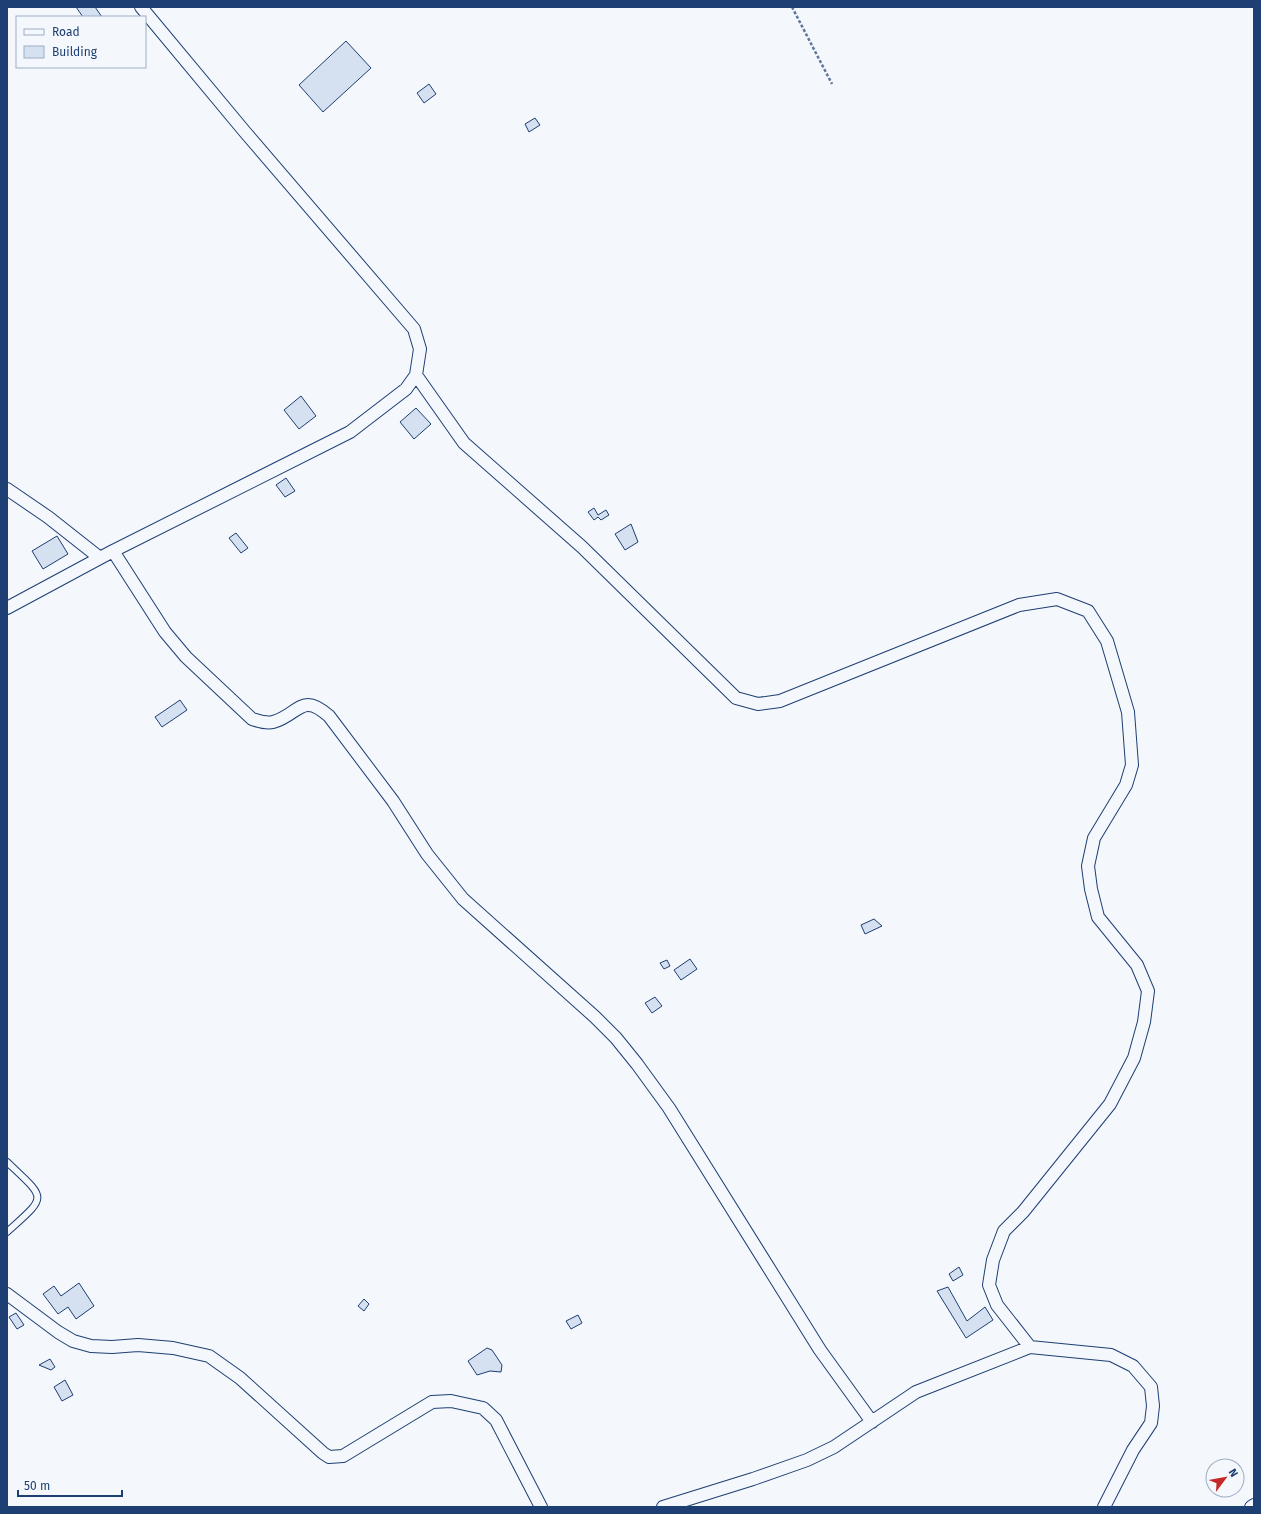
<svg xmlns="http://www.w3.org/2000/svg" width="1261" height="1514" font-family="'Fira Sans',sans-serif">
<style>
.building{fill:#d5e0f0;stroke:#1d3f73}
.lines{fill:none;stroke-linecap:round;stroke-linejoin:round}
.lane-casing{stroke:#1d3f73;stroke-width:8}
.street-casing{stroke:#1d3f73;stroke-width:14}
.path{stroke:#5e769c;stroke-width:2.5;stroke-dasharray:3 2;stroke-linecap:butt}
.lane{stroke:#f4f7fb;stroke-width:6}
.street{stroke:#f4f7fb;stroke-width:12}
</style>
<rect width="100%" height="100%" fill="#f4f7fb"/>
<path class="building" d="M76,7H95L102,17H83Z
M346,41L371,68L323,112L299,85Z
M429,84L436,94L424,103L417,93Z
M535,118L540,125L529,132L525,124Z
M301,396L316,416L299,429L284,410Z
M416,408L431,424L414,439L400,422Z
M286,478L295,491L285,497L276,485Z
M594,508L598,515L606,510L609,515L601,520L598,517L594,520L588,512Z
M631,524L638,542L625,550L615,534Z
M236,533L248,548L241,553L229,538Z
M57,536L68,554L43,569L32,551Z
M180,700L187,710L162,727L155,717Z
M874,919L882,926L865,934L861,925Z
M690,959L697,969L681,980L674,970Z
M667,960L670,966L664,969L660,963Z
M655,997L662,1006L652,1013L645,1003Z
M959,1267L963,1275L953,1281L949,1274Z
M79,1283L94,1306L76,1319L68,1307L58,1314L43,1294L54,1286L61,1296Z
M948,1287L967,1321L985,1307L993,1320L966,1338L937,1291Z
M364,1299L369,1304L364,1311L358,1306Z
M16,1313L24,1325L17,1329L9,1317Z
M578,1315L582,1323L571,1329L566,1321Z
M487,1348L492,1350L502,1365L501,1372L490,1371L477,1375L468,1361Z
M50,1359L55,1367L51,1370L39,1365Z
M65,1380L73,1395L62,1401L54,1387Z"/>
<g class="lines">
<g class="lane-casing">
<path id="lane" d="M7,1162C47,1200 48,1195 7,1232"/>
</g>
<g class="street-casing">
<path id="street" d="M416,375L464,443L582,547L736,698L758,704L780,701L1019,605L1057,599L1088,611L1107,641L1128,712L1132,765L1126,785L1094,838L1088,866L1091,889L1098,917L1137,965L1148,991L1144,1022L1134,1058L1110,1104L1023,1212L1004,1231L993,1260L989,1285L997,1305L1030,1347
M7,489L48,517L100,558
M113,551L165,632L186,657L252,719C259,721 266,724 273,722C299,715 301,691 329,716L393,801L427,854L463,899L595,1017L616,1038L637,1064L669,1108L820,1350L872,1422
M7,608L113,551L350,432L406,389L416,375L420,349L414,329L245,132L141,7
M7,1294L58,1332L73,1341L91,1346L112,1347L138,1345L173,1348L209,1356L240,1378L323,1453L329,1457L343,1456L432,1402L451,1401L483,1408L496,1420L541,1507
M663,1507L753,1479L807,1460L834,1447L916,1392L1030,1347L1111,1355L1133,1366L1151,1387L1153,1406L1151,1423L1133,1450L1104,1507
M1251,1507L1254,1505"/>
</g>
<path class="path" d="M792,7L832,84"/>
<use href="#lane" class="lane"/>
<use href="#street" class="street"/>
</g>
<rect width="1261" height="1514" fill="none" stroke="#1d3f73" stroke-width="16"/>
<rect x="16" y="16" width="130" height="52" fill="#f4f7fb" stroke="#9eadc5"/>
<rect x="24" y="29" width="20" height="6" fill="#f4f7fb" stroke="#9eadc5"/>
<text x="52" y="36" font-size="12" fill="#1d3f73">Road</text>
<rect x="24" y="46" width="20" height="12" fill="#d5e0f0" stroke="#9eadc5"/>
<text x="52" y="56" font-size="12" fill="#1d3f73">Building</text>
<g transform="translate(1225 1478) rotate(58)"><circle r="19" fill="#f4f7fb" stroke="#9eadc5"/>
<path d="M0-3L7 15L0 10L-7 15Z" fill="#c62828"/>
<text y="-6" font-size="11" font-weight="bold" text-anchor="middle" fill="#1d3f73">N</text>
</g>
<path d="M18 1490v6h104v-6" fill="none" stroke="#1d3f73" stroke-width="2"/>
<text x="24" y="1490" font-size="12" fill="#1d3f73" stroke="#f4f7fb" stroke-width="3" paint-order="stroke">50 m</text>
</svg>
